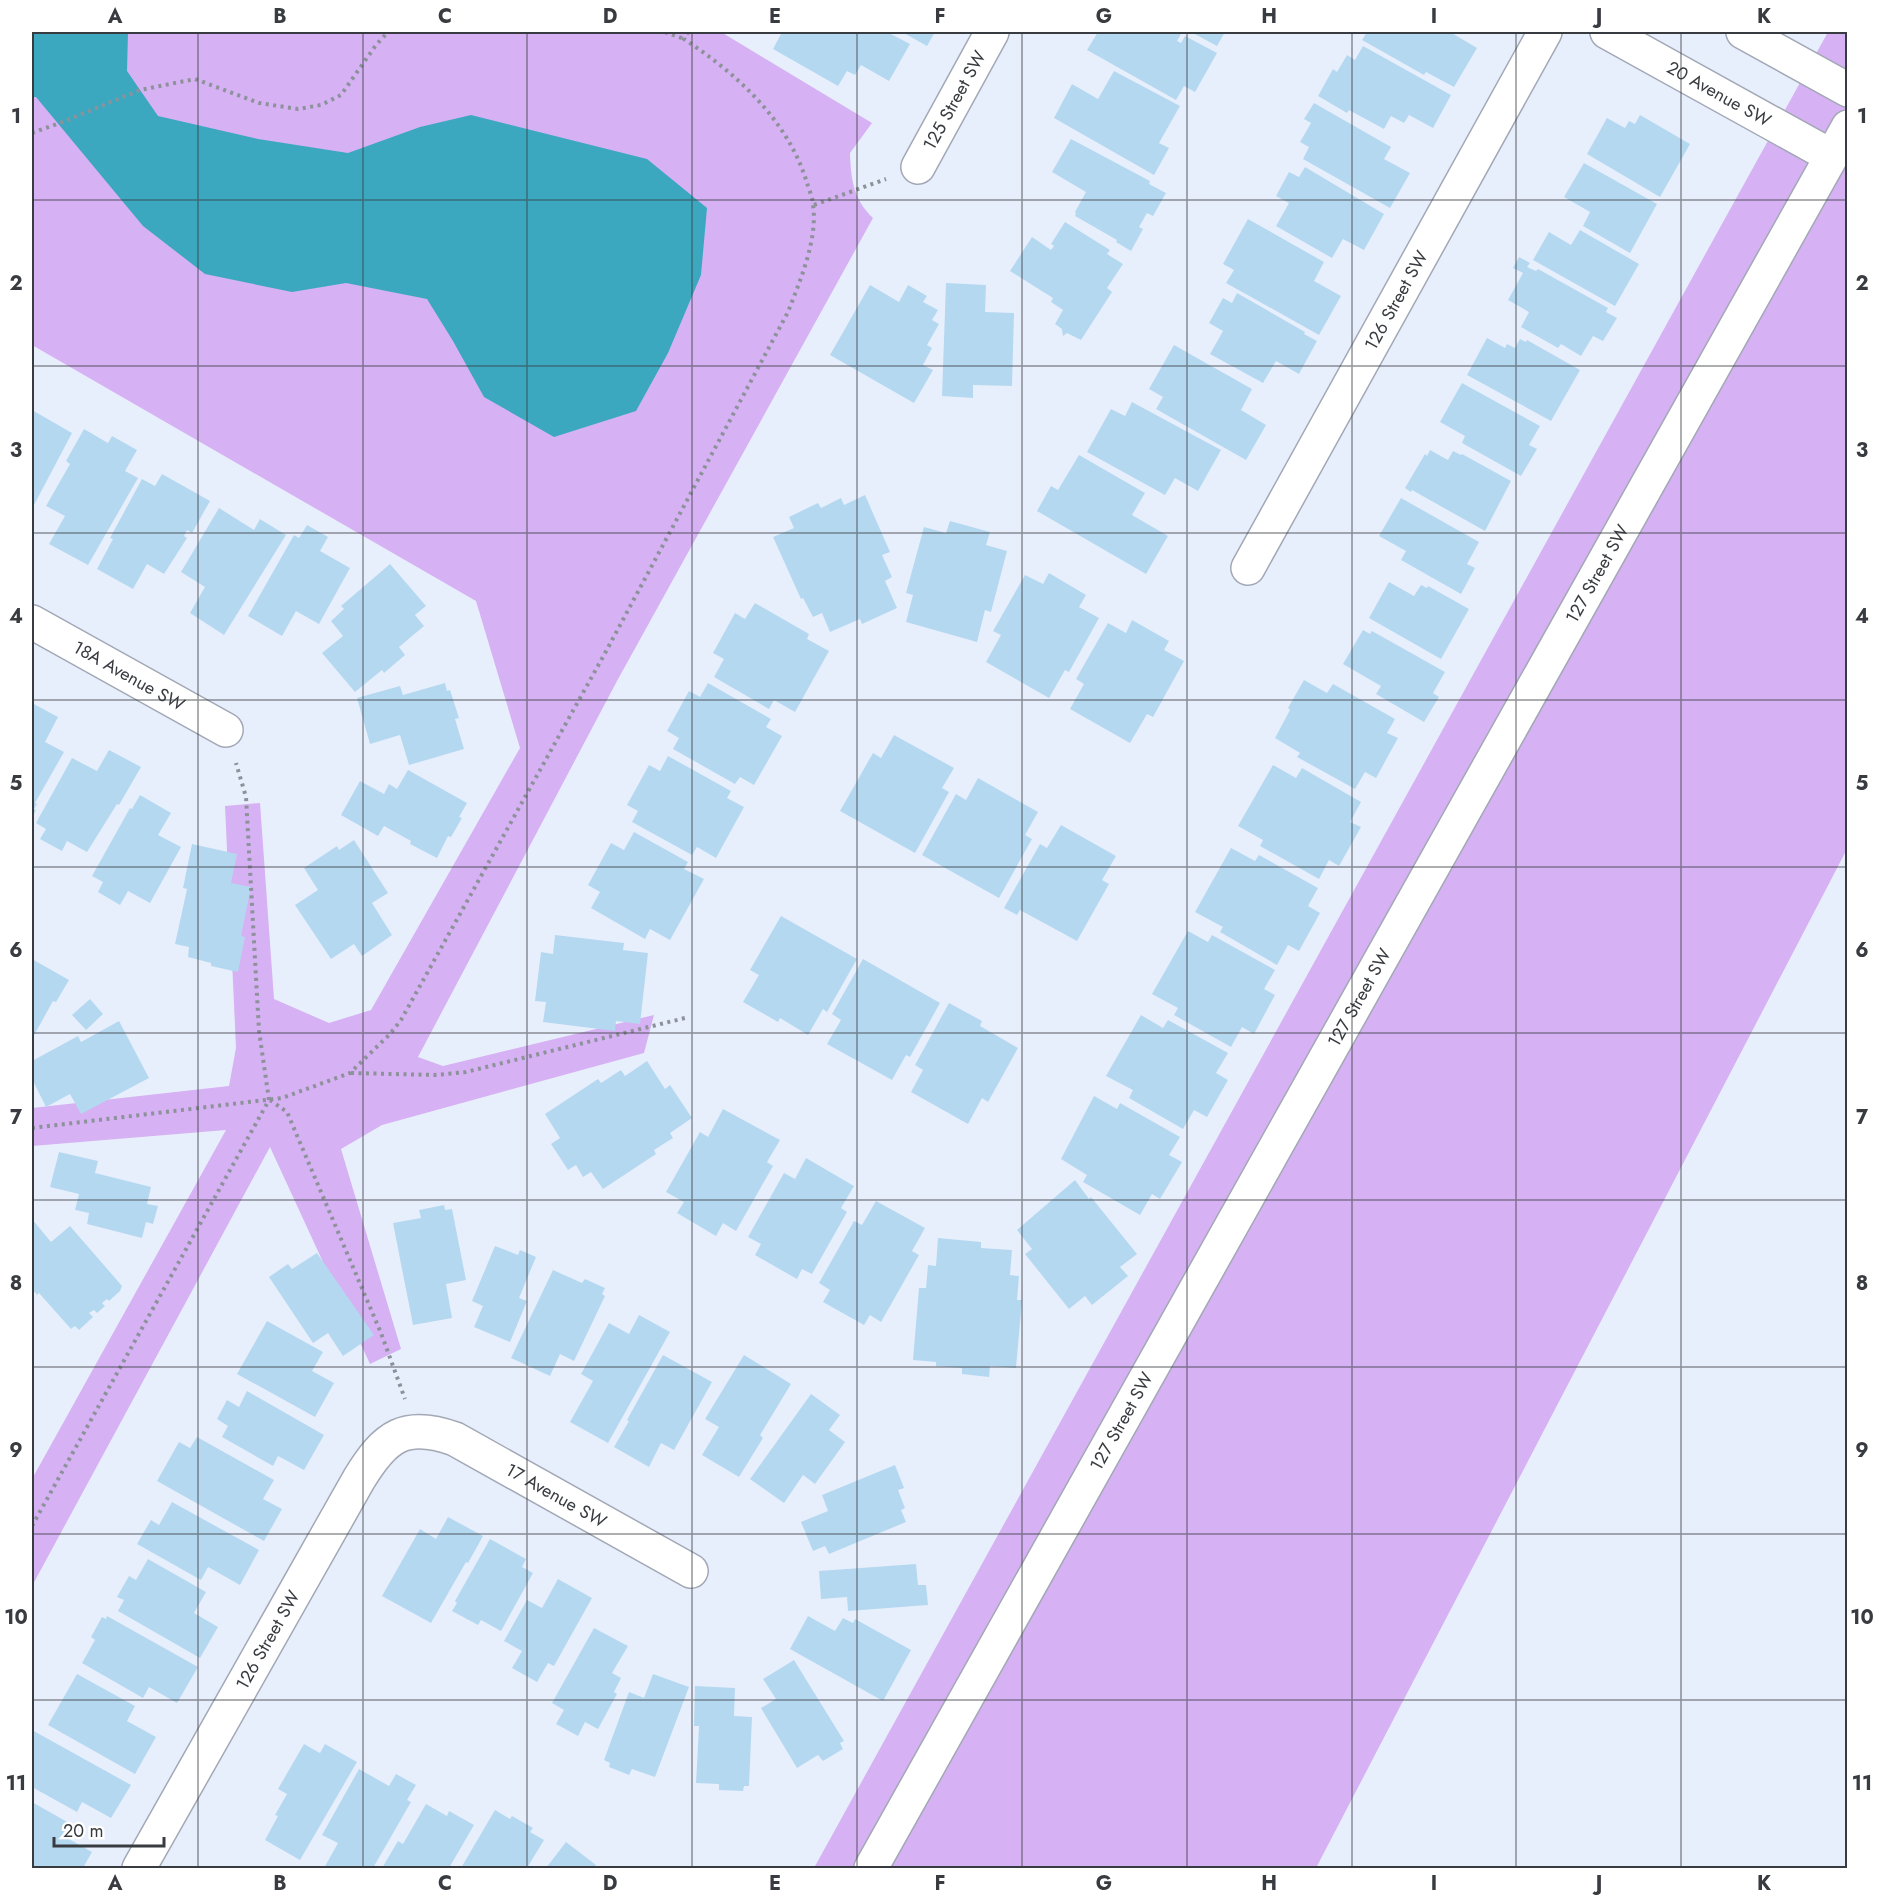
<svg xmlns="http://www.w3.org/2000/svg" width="1879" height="1900" font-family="Jost,sans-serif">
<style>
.green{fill:#d6b1f3}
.water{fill:#3ba8c0}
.building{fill:#b5d8f1}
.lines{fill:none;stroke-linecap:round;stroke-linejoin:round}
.street-casing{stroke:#a2a8b5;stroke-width:36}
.secondary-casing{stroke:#a2a8b5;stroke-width:36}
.path{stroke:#8d929a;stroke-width:4;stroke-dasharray:3 4.5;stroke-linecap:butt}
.street{stroke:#fff;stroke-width:33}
.secondary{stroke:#fff;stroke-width:33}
.grid{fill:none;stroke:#383b40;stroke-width:1.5;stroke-opacity:0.55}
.labels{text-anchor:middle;stroke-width:5;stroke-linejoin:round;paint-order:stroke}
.street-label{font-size:18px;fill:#383b40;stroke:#fff}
.neatline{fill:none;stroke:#383b40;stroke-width:2}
.grid-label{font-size:20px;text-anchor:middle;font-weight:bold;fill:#383b40}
</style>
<rect width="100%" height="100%" fill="#e8effc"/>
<path class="green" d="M32,32H721L872,123L850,153C851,179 853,199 873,218L617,681L418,1057L443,1066L654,1015L644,1053L382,1125L341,1149L401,1349L370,1364L270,1147L32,1586V1479L226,1130L32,1146V1108L229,1086L236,1048L225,806L260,803L274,999L329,1023L371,1010L520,748L476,601L32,345Z
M1828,32H1847V849L1316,1868H814Z"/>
<path class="water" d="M32,32H128L127,71L158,116L258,139L348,153L420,127L471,115L647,159L707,208L701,275L668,353L636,411L554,437L484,397L453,341L427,299L346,283L292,292L205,274L143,226L36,97H32Z"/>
<path class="building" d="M782,32H887L910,44L889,81L861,65L855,75L847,71L838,86L773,49Z
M902,32H935L927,46Z
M1098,32H1177L1181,34L1177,41L1181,43L1185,36L1217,53L1195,92L1184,86L1176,100L1087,50Z
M1191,32H1225L1217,46Z
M1367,32H1450L1477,48L1454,87L1426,72L1424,75L1362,40Z
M1363,46L1451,95L1433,128L1409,115L1404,123L1391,116L1384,129L1349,110L1347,113L1318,96L1333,69L1337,72L1347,55L1355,60Z
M1114,71L1180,106L1159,143L1169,148L1154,175L1054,118L1072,84L1098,99Z
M1314,103L1391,147L1384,159L1410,173L1390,208L1303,159L1309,147L1300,142L1311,123L1304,119Z
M1640,115L1690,144L1660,197L1587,154L1607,118L1625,128L1629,121L1635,124Z
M1071,139L1150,181L1149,184L1166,193L1153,216L1147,213L1139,227L1143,229L1131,251L1116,242L1117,240L1075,216L1076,213L1075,212L1086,192L1052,172Z
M1584,163L1657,204L1630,253L1583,226L1590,212L1564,197Z
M1305,167L1384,214L1364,250L1343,239L1332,258L1276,226L1289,203L1276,196L1289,172L1299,177Z
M1248,219L1324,262L1314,281L1341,296L1319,335L1226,283L1234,270L1223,264Z
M1065,222L1110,250L1107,254L1123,264L1107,288L1112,292L1081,340L1067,333L1063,336L1062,329L1055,324L1063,310L1051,302L1053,298L1010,271L1032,237L1051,250L1054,246L1051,244Z
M1580,230L1639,264L1615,306L1533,260L1549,232L1571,245Z
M1519,257L1530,263L1527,267L1536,271L1538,269L1608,308L1606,312L1617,318L1603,341L1593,336L1581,356L1561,344L1558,348L1521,327L1529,312L1508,300L1523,273L1513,268Z
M946,283L986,285L985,312L1014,313L1012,386L973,385V398L942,396Z
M870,285L899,302L908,285L927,296L923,302L938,310L932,320L939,324L927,345L932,348L923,365L933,370L914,403L830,355Z
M1237,293L1305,332L1304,334L1317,341L1299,374L1276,361L1263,383L1210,354L1223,331L1209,323L1223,298L1232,303Z
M1487,338L1505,348L1507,344L1515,348L1520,339L1526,342L1527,340L1580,370L1551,421L1467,375Z
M1174,345L1252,389L1241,410L1266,425L1246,460L1156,409L1163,397L1149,389Z
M1462,383L1540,426L1529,445L1537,449L1521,476L1462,443L1465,436L1440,422Z
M1132,402L1221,450L1198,491L1175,478L1165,495L1087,452L1111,409L1125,416Z
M32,410L72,433L34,505L32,503Z
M84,429L108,443L112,436L137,450L125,471L138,478L88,565L49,544L65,516L46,506L70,464L66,461Z
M1430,450L1448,460L1453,451L1461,455L1462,454L1511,481L1485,531L1412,490L1411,492L1405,488L1425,454L1427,456Z
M1079,455L1145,493L1132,515L1168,536L1146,574L1037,511L1051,486L1058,490Z
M162,474L210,501L192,533L187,530L184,536L187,538L164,574L147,564L133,589L97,569L113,539L110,538L142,479L155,486Z
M865,495L890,552L882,555L892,577L885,581L897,608L862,624L860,619L830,632L822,613L813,617L803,598L801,599L773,537L794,528L789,517L818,503L821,508L841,498L844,505Z
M1401,498L1479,542L1467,564L1475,568L1461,594L1401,560L1406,551L1379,536Z
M219,508L254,530L260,519L286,535L224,635L190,613L205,587L181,572Z
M950,521L990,532L986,545L1007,551L991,612L985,610L977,642L906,622L913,595L906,593L924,527L946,533Z
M307,525L328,537L320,551L350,568L319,624L296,611L282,636L248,616L294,535L299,538Z
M390,564L426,606L415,615L424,626L399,647L405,655L384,673L382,670L355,692L322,653L343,636L331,621L344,609L341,606Z
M1049,573L1086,595L1079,607L1099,618L1069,672L1065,670L1049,698L986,662L1001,635L993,631L1025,575L1043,584Z
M1389,582L1414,596L1421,585L1427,588L1428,586L1469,609L1441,659L1369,618Z
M755,603L809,634L807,639L829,651L795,712L774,700L769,709L714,677L724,659L713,653L735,613L745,619Z
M1132,620L1169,641L1164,650L1184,661L1153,717L1147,714L1130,743L1070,709L1084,684L1076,679L1108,623L1126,633Z
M1363,630L1370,634L1372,631L1445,672L1433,693L1439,697L1424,722L1376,694L1381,686L1343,664Z
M1304,680L1327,693L1333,684L1395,719L1387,733L1398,738L1376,778L1365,772L1355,789L1297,757L1300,753L1275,738L1290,710L1288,708Z
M445,683L447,691L450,690L459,718L455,719L464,749L409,765L400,735L370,744L357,698L400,686L403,695Z
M708,683L771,719L766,727L782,736L754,785L740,777L735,784L673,749L679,738L667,731L689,691L700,697Z
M32,703L58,717L45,742L64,752L35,803L37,804L34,809L36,810L32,818Z
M894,735L954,768L942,788L949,792L915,853L840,811L873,753L881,758Z
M109,750L141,767L119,805L117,804L87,852L67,841L62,851L40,839L46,829L36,823L72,758L97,771Z
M668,756L731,791L727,798L744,807L716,858L697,847L692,855L632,822L638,811L627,805L649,765L660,771Z
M1273,765L1296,778L1302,768L1361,802L1350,822L1361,827L1339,866L1329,860L1319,879L1260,846L1263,840L1238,826Z
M408,770L467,803L459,817L462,818L451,837L448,836L437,858L410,844L411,841L384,826L378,836L341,815L360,781L384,794L389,784L397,789Z
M978,778L1038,812L1025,835L1032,839L999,898L922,855L956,794L966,800Z
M140,795L171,813L158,835L181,847L150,903L128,891L120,905L98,892L103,882L92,876L130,808L132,809Z
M1061,825L1116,856L1102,880L1109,884L1077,941L1020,910L1017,915L1004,908L1040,844L1047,848Z
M634,832L688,862L684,869L704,879L670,940L650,929L645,939L591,908L600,892L588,885L611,843L624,850Z
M354,840L388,893L372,903L392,935L362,956L354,944L331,959L295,905L318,890L304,868L337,846L339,850Z
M192,844L237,854L231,883L251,887L241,936L245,937L238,972L211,966V963L188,957L189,947L175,944L187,889L183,888Z
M1231,848L1255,861L1259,855L1318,888L1308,906L1320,913L1299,951L1288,945L1277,965L1220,932L1223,927L1195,912Z
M781,916L857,959L827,1012L823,1009L808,1035L780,1018L778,1022L743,1002L759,975L750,970Z
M1188,931L1208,942L1212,935L1275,970L1264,989L1275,995L1254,1034L1242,1027L1231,1047L1174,1015L1178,1008L1152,994Z
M555,935L624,943L623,950L648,953L640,1024L616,1021L615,1031L543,1022L546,1002L535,1001L541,952L553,954Z
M32,959L69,980L56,1002L53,1001L32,1039Z
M863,959L940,1003L910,1057L906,1055L892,1080L827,1044L841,1020L832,1014Z
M90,999L103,1014L86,1030L72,1015Z
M949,1003L982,1021L980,1026L1018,1048L988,1102L982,1098L968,1124L911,1092L923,1070L915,1065Z
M1141,1015L1163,1028L1168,1020L1228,1053L1216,1073L1228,1080L1207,1117L1194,1110L1183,1129L1129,1098L1133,1090L1106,1076Z
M119,1021L149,1078L81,1114L70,1094L46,1107L32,1079V1061L78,1036L81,1042Z
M647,1061L665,1089L670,1085L692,1118L670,1133L673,1138L654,1150L656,1154L603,1189L591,1172L583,1177L576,1165L568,1170L551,1144L560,1138L545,1114L598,1079L601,1083L621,1070L625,1076Z
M1094,1096L1117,1109L1120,1103L1180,1137L1169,1155L1182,1162L1160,1199L1152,1194L1140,1215L1083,1182L1087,1175L1061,1159Z
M723,1109L780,1140L767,1162L773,1166L736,1231L723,1223L716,1236L677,1213L684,1202L666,1192L700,1132L708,1137Z
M59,1152L98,1161L95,1173L151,1187L147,1204L158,1206L153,1224L146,1222L142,1238L87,1224L89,1213L75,1210L79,1194L50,1187Z
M806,1158L854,1186L841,1208L847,1212L812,1274L802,1269L797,1279L755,1255L761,1244L748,1237L784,1173L795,1179Z
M1075,1180L1089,1199L1091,1197L1137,1254L1120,1267L1128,1276L1092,1305L1085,1296L1069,1309L1025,1254L1032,1249L1017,1230Z
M876,1201L925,1228L912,1251L919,1255L881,1322L870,1315L864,1325L823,1302L830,1290L819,1283L854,1221L862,1225Z
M444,1205L445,1210L452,1209L466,1280L446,1284L452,1318L413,1325L393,1223L421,1218L419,1210Z
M32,1219L51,1242L70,1226L122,1286L120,1291L109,1301L107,1299L102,1303L105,1306L97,1313L94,1310L89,1313L93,1317L79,1330L75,1326L71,1329L39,1293L37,1295L32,1289Z
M938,1238L981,1242V1248L1012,1250L1010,1275L1019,1276L1017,1300H1022L1016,1368L990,1366L989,1377L962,1374V1368L936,1366V1362L913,1360L919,1288H926L928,1265L936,1266Z
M495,1246L518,1255L520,1250L536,1257L519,1298L527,1301L510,1342L474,1327L483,1306L472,1301Z
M317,1253L374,1335L343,1356L328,1333L313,1343L269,1277L288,1264L292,1269Z
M553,1270L582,1283L585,1279L605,1288L602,1294L605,1296L574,1361L560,1354L550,1376L511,1358Z
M639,1315L670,1332L608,1443L570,1422L593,1381L581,1374L609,1323L629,1334Z
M267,1321L323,1352L312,1371L334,1383L315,1417L237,1374Z
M663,1355L712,1382L674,1450L661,1443L649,1467L614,1447L629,1421L627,1420Z
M744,1355L791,1384L760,1435L763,1438L739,1477L702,1455L719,1427L705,1419Z
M247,1391L324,1435L304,1470L278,1456L273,1466L222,1437L228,1426L217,1419L227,1400L239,1407Z
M811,1394L840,1415L829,1430L845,1442L815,1484L803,1475L784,1503L750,1479Z
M197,1437L274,1480L263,1499L282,1509L264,1541L157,1481L179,1442L190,1448Z
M895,1465L904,1488L898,1490L905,1508L901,1510L906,1522L829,1554L825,1546L813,1551L801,1522L828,1511L822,1495Z
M172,1502L259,1550L240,1585L208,1567L201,1580L137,1544L151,1520L159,1525Z
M448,1517L483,1536L468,1563L466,1562L431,1623L382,1596L420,1529L436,1539Z
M490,1539L526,1559L522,1567L533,1573L501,1631L481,1620L478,1625L452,1611L457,1603L455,1601Z
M148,1559L206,1592L194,1613L218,1627L200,1658L118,1611L124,1600L117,1597L129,1576L136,1580Z
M916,1564L918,1585H926L928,1605L848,1611L847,1597L821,1599L819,1571Z
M558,1579L592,1598L554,1666L548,1663L537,1682L512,1668L522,1651L504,1641L527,1600L542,1608Z
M107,1616L198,1667L177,1703L149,1687L143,1698L82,1663L95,1640L91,1637L102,1617L106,1619Z
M808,1616L835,1631L843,1618L853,1623L855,1619L911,1650L883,1701L790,1649Z
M594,1628L628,1646L612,1673L621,1678L614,1692L617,1694L598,1729L585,1722L578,1736L556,1724L564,1710L552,1703Z
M794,1660L844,1741L840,1743L843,1749L823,1761L818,1755L797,1768L761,1708L776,1699L763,1679Z
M77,1674L135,1706L127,1721L156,1737L135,1774L48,1725Z
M653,1674L689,1687L655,1777L632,1769L629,1775L609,1767L610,1763L604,1760L629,1692L644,1698Z
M695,1686L735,1688L734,1716L752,1717L749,1786H744L743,1791L719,1790V1784L696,1783L699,1726H694Z
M32,1730L131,1785L111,1818L82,1802L77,1812L32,1787Z
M304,1744L320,1753L325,1744L357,1762L300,1860L265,1840L278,1816L275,1815L287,1794L278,1789Z
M359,1769L389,1786L396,1774L416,1785L407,1800L411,1802L373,1868H324L338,1843L322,1835Z
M32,1802L69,1823L62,1835L92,1852L83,1868H38L32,1865Z
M426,1804L447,1816L449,1811L474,1825L449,1868H382L398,1841L403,1844Z
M495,1810L510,1819L512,1816L533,1828L530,1832L544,1840L527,1868H461Z
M566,1842L596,1865L594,1868H546Z"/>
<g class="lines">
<g class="street-casing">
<g id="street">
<path id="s1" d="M918,167L992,32"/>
<path id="s2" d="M1248,568L1545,32"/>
<path id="s3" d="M32,622L226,730"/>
<path id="s4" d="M139,1868L359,1479C385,1436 405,1421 455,1439L691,1571"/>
</g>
</g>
<g class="secondary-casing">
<g id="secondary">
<path id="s5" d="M1607,32L1831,156"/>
<path d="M1743,32L1848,90"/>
<path id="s6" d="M871,1868L1848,127"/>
</g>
</g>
<path class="path" d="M665,32L684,39
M32,133L60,123L140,90L195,79L259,103L298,109L321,105L341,95L376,45L388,32
M814,205L886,179
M351,1073L435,1075L466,1072L685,1018
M270,1100L287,1112L381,1333L405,1399
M32,1128L282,1098L350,1073L390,1034L401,1020L604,655L788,312C800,281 818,239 813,205C813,198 809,190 807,183C788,120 737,74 684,39L688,32
M32,1526L269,1100L259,1031L246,797L236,763"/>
<use href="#street" class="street"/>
<use href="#secondary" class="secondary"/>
</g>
<path class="grid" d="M198,32V1868M363,32V1868M527,32V1868M692,32V1868M857,32V1868M1022,32V1868M1187,32V1868M1352,32V1868M1516,32V1868M1681,32V1868M32,200H1848M32,366H1848M32,533H1848M32,700H1848M32,867H1848M32,1033H1848M32,1200H1848M32,1367H1848M32,1534H1848M32,1700H1848"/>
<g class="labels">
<g class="street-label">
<text dy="6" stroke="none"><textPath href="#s5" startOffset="128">20 Avenue SW</textPath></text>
<text dy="6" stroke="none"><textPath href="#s1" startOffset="76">125 Street SW</textPath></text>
<text dy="6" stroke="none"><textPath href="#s2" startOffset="306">126 Street SW</textPath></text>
<text dy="6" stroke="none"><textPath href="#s6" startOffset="1484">127 Street SW</textPath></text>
<text dy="6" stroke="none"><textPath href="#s3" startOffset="111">18A Avenue SW</textPath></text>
<text dy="6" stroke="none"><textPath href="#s6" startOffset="998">127 Street SW</textPath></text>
<text dy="6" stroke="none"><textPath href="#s6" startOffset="512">127 Street SW</textPath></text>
<text dy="6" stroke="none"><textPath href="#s4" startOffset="680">17 Avenue SW</textPath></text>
<text dy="6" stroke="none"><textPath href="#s4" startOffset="262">126 Street SW</textPath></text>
</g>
</g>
<rect width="1879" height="1900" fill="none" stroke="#ffffff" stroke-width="66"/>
<path d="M54 1837v9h110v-9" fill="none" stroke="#383b40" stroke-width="3"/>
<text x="63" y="1837" font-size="18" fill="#383b40" stroke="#ffffff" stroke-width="4.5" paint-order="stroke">20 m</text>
<rect x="33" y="33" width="1813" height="1834" class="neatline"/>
<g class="grid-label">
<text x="115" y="23">A</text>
<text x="280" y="23">B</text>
<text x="445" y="23">C</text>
<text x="610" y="23">D</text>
<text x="775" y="23">E</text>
<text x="940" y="23">F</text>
<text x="1104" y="23">G</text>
<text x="1269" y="23">H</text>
<text x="1434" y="23">I</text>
<text x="1599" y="23">J</text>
<text x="1764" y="23">K</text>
<text x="16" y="123">1</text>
<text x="1862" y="123">1</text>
<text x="16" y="290">2</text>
<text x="1862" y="290">2</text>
<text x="16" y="457">3</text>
<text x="1862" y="457">3</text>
<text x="16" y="623">4</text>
<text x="1862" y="623">4</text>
<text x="16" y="790">5</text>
<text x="1862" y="790">5</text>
<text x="16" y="957">6</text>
<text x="1862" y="957">6</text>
<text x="16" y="1124">7</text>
<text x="1862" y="1124">7</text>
<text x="16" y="1290">8</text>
<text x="1862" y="1290">8</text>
<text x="16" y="1457">9</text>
<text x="1862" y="1457">9</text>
<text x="16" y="1624">10</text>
<text x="1862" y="1624">10</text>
<text x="16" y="1790">11</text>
<text x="1862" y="1790">11</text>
<text x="115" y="1890">A</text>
<text x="280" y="1890">B</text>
<text x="445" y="1890">C</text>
<text x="610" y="1890">D</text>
<text x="775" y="1890">E</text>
<text x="940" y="1890">F</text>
<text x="1104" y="1890">G</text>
<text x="1269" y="1890">H</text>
<text x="1434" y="1890">I</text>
<text x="1599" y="1890">J</text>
<text x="1764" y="1890">K</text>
</g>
</svg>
